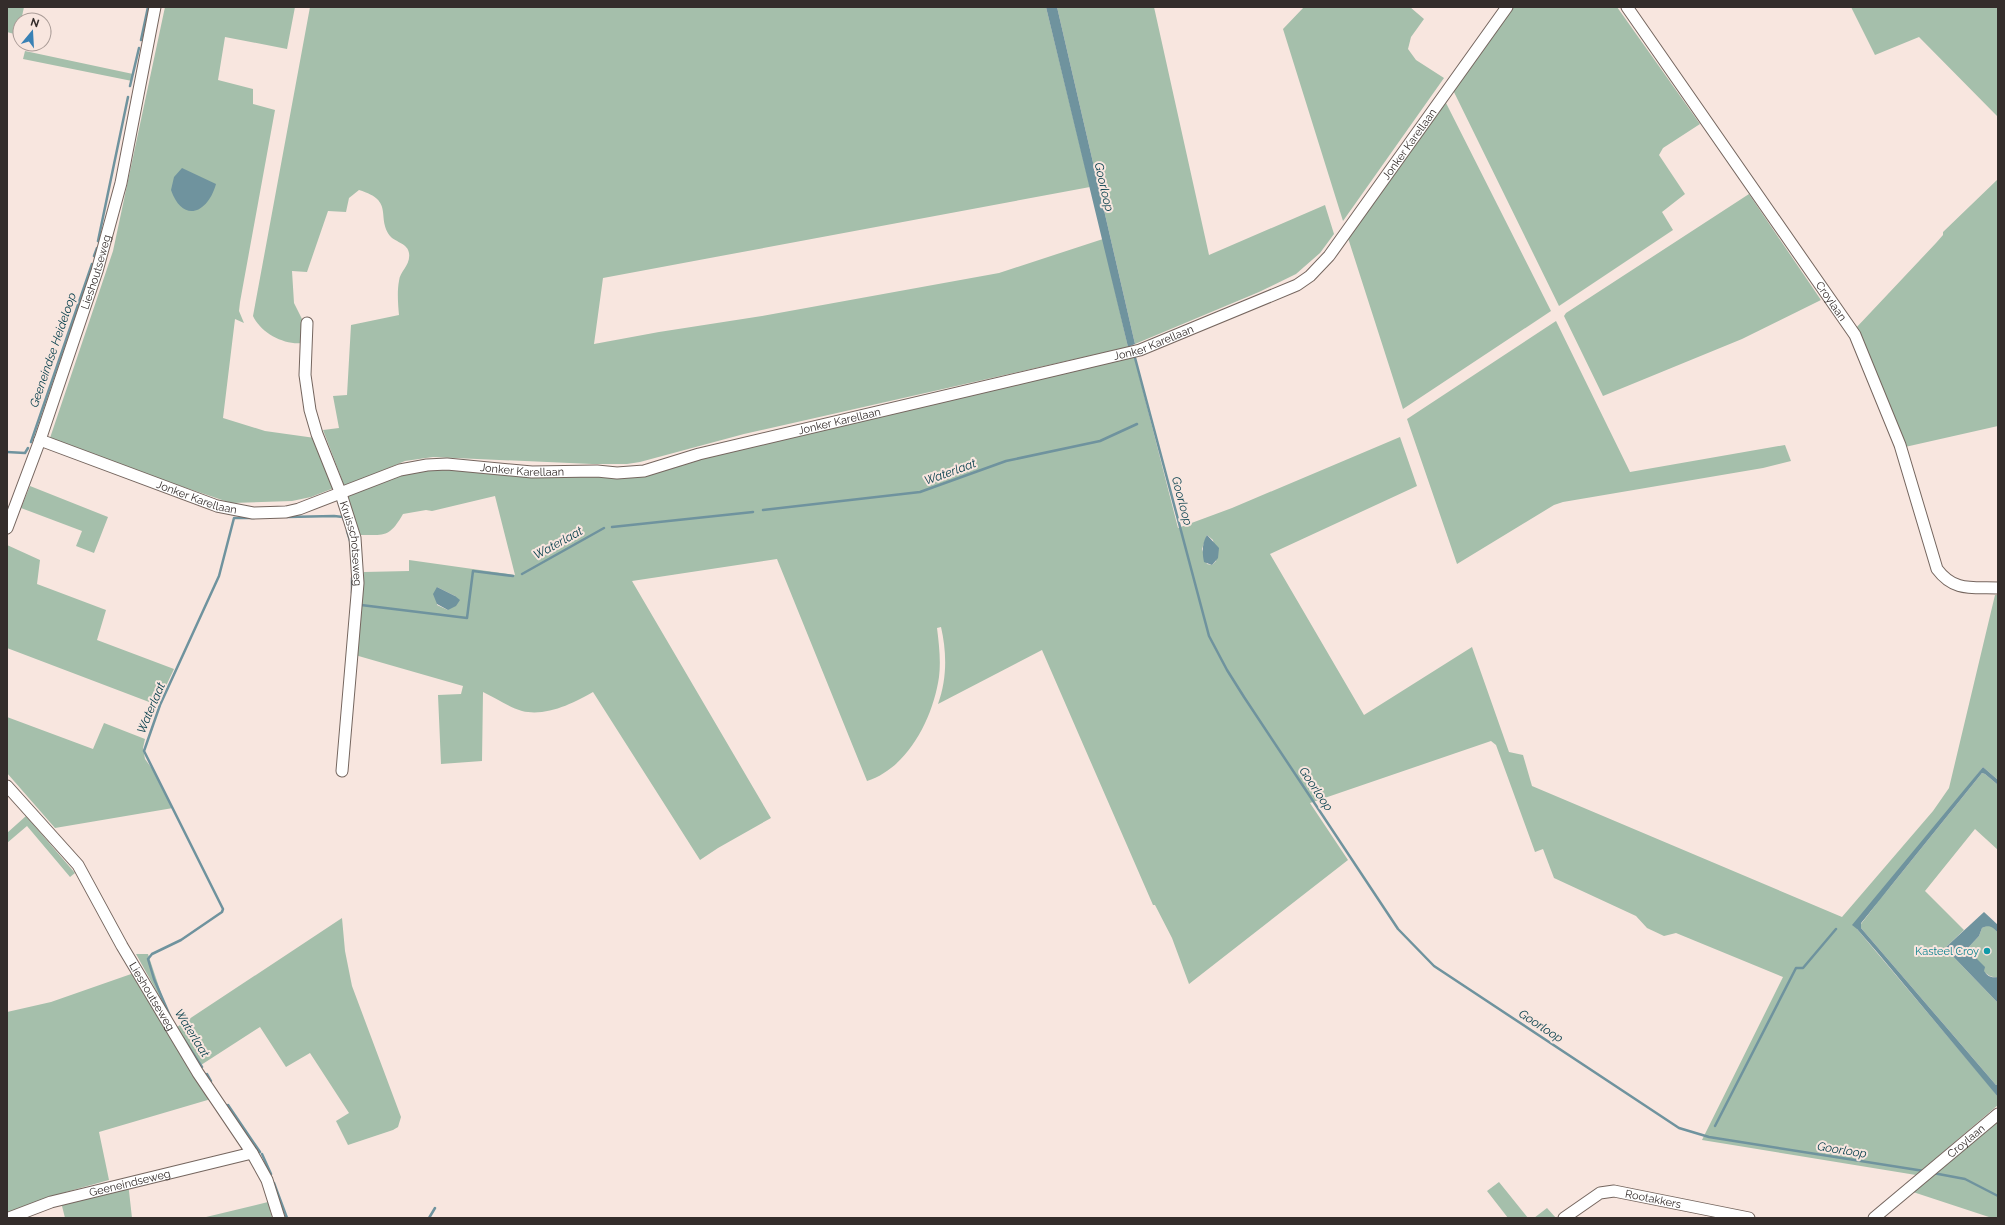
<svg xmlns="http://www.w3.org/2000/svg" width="2005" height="1225" font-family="Raleway,sans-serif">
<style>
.green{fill:#a5bfab;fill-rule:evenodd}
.water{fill:#6f939e}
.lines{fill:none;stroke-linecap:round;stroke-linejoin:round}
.stream{stroke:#6f939e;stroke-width:2.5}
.minor-casing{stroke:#75665f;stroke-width:13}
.minor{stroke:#fff;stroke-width:11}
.culture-dot{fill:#0f9aa8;stroke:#f8e6df;stroke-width:1.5}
.labels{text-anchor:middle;stroke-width:4;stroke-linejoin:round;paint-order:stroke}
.street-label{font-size:11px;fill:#342d2b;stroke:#f8e6df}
.culture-label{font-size:11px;fill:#0d838f;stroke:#f8e6df;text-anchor:end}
.water-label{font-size:12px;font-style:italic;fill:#09414e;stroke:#f8e6df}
</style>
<rect width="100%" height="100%" fill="#f8e6df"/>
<path class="green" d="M7,7H24L18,35L7,32Z
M165,7H295L287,49L225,37L218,80L253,89V104L275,110L240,302L239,311L244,323L235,319L223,418L265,431L315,438L334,488L311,497L292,501L231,503L133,470L50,438L113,251Z
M310,7H1046L1090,187L603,278L594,344L659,332L762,316L999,273L1103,239L1128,347L744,434L640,462L627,464H592L433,457L405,461L353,483L344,485L323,430L339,428L333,396L347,395L351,325L399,315C398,304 397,291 399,281C400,271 411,265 409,253C408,244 396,242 391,237C375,218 396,201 359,190L349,198L346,212L328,211L307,272L292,271L294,303L302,319V343C284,345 261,333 253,316Z
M1057,7H1154L1209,255L1325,205L1334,234L1320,253L1296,274L1259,292L1135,344Z
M1304,7H1410L1424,19L1411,37L1408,49L1416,60L1444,78L1343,221L1283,29Z
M1511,7H1617L1700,124L1663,148L1659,155L1685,194L1662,212L1673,230L1559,306L1452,88Z
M1851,7H1998V117L1919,37L1875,55Z
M25,51L133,74L132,81L23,59Z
M1444,99L1551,311L1403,409L1348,238Z
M1998,179V426L1905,447L1855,329L1936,243L1943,235V232Z
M1749,194L1821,300L1742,339L1603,396L1564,316L1566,313Z
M1556,321L1630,472L1785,445L1791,461L1763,468L1563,502L1554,505L1457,564L1407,419Z
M1134,356L1178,528L1232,508L1400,437L1417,486L1270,554L1364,715L1472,647L1509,752L1523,755L1532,786L1842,917L1933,811L1949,788L1995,595H1998V780L1983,767L1857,929L1992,1089L1998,1097V1105L1916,1175L1702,1140L1783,977L1676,933L1664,936L1647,928L1636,916L1554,878L1543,849L1535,852L1496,745L1491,741L1310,803L1348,860L1189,984L1172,938L1155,905H1153L1042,650L938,704C947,679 947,653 941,627L937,628C939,644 941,661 939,677C933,718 908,768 867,781L777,559L632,581L771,818L718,848L700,860L593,692C574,703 546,717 522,711C508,707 496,698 483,692L482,761L441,764L438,695L461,694L463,686L355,655L364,572L409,571V560L515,575L495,496L432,511L426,510L403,514C389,538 385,535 359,535L347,497L407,472L432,469L606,475L954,399ZM1207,535L1213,540L1216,561L1212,565L1207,564L1202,549ZM437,587L455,596L448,610L437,605Z
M30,486L108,517L94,553L76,546L82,531L21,508Z
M7,545L40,560L37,584L106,610L97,640L174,669L157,705L7,648Z
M7,717L93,749L104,723L145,739L143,748L145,759L153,770L173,808L55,828L7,773Z
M1982,773L1985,774L1998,785V850L1975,829L1925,891L1964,930L1945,948L1998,1003V1084L1996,1085L1861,928V923Z
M26,816L75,873L70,877L27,826L7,843V833Z
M342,918L345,951L352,986L401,1117L398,1127L393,1130L348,1145L336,1121L349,1113L310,1053L286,1067L260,1027L201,1065L177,1027Z
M1986,926H1992L1998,933V977C1985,980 1974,958 1967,949L1979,936L1982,928Z
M136,954H148L166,1008Z
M134,973L211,1099L99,1132L109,1180L66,1192L7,1214V1012L51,1002Z
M1998,1120V1218H1992L1913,1192Z
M128,1182L132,1218H65L61,1202Z
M1499,1182L1528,1218H1508L1487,1191Z
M268,1202L272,1218H202Z
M1547,1208L1556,1218H1534Z"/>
<path class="water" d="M1046,7H1057L1135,344L1128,347Z
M182,168L216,184C208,213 183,224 171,190L174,177Z
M1207,535L1219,548L1218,558L1212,565L1204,562C1202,553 1202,543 1207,535Z
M437,587L455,596L460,600L456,606L448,610L437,604L433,594Z
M1983,767L1998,780V785L1985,774L1982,773L1861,923V928L1996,1085L1998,1084V1097L1877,952L1857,929L1852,925Z
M1984,912L1998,925V933C1993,927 1989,924 1982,928L1979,936L1967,949L1985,967L1984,971C1988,977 1992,978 1998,977V1003L1945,948Z"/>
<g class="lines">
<path class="stream" d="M141,40L148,7
M130,86L139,48
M98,241L128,97
M94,256L97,248
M1134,354L1209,636L1227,670L1244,697L1398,929L1434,966L1679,1128L1709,1137L1924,1171
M31,442L92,264
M7,452L25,453L28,448
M763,510L920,492L1006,461L1100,441L1137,424
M287,517L334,516L343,517L344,520
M612,527L753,512
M347,531L350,541
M522,574L604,528
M352,593V578
M361,605L467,618L473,571L513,576
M170,1016L154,979L148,959L152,954L181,940L222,912L223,909L144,751L160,705L219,576L234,518H254
M183,1038L202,1067
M207,1074L211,1081
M228,1105L260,1152
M1715,1126L1796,968H1803L1836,929
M262,1154L271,1174
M1933,1173L1965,1179L1998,1196
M274,1183L287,1218
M429,1218L435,1208"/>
<g class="minor-casing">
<g id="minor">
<path id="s1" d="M1627,7L1855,335L1900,445L1937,569C1954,592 1972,587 1998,588"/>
<path id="s2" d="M307,323L305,375L310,410L317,434L341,494L355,538L358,583L342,771"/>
<path id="s3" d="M40,440L217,506L253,513L286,512L299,509L400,470L427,465L447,464L532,472L597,471L617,473L644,471L699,454L1140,350L1297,285L1310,276L1329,256L1507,7"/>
<path id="s4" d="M7,528L40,440L97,271L121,183L155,7"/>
<path id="s5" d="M7,786L78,865L122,946L198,1073L252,1153L267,1180L279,1218"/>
<path id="s6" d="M9,1218L51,1202L252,1153"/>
<path id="s7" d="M1564,1218L1600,1193L1614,1191L1749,1218"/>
<path id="s8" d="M1874,1218L1998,1114"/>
</g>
</g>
<use href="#minor" class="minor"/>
</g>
<circle class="culture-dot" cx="1987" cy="951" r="4"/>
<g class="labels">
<g class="street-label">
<text dy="4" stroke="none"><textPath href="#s3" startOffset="1487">Jonker Karellaan</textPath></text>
<text dy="4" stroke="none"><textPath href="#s4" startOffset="271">Lieshoutseweg</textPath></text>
<text dy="4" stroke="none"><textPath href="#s1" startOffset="358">Croylaan</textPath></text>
<text dy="4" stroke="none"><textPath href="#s3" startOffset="1151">Jonker Karellaan</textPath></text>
<text dy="4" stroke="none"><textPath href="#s3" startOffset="827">Jonker Karellaan</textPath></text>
<text dy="4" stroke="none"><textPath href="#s3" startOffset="503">Jonker Karellaan</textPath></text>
<text dy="4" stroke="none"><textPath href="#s3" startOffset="167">Jonker Karellaan</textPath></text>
<text dy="4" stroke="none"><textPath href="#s2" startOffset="228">Kruisschotseweg</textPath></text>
<text dy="4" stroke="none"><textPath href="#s5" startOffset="257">Lieshoutseweg</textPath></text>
<text dy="4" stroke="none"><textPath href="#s8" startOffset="120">Croylaan</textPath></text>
<text dy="4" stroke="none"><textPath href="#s6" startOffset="126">Geeneindseweg</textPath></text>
<text dy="4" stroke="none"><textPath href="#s7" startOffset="98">Rootakkers</textPath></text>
</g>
<g class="culture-label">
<text x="1979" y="955">Kasteel Croy</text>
</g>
<g class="water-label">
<text transform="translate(1104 187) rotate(77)" y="4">Goorloop</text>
<text transform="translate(53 350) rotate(-71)" y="4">Geeneindse Heideloop</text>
<text transform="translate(950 472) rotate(-20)" y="4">Waterlaat</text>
<text transform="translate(1182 501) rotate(75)" y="4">Goorloop</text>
<text transform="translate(558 543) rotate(-29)" y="4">Waterlaat</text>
<text transform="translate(151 708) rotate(-67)" y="4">Waterlaat</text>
<text transform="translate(1316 789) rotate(56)" y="4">Goorloop</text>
<text transform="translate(1541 1026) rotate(33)" y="4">Goorloop</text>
<text transform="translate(192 1033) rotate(58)" y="4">Waterlaat</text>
<text transform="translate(1842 1150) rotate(9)" y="4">Goorloop</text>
</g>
</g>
<rect width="2005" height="1225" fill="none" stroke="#342d2b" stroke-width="16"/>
<g transform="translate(32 32) rotate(18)"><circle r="19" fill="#f8e6df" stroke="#aa9c97"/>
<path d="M0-3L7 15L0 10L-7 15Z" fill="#3981b5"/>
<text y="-6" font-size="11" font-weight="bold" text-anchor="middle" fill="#342d2b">N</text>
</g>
</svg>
